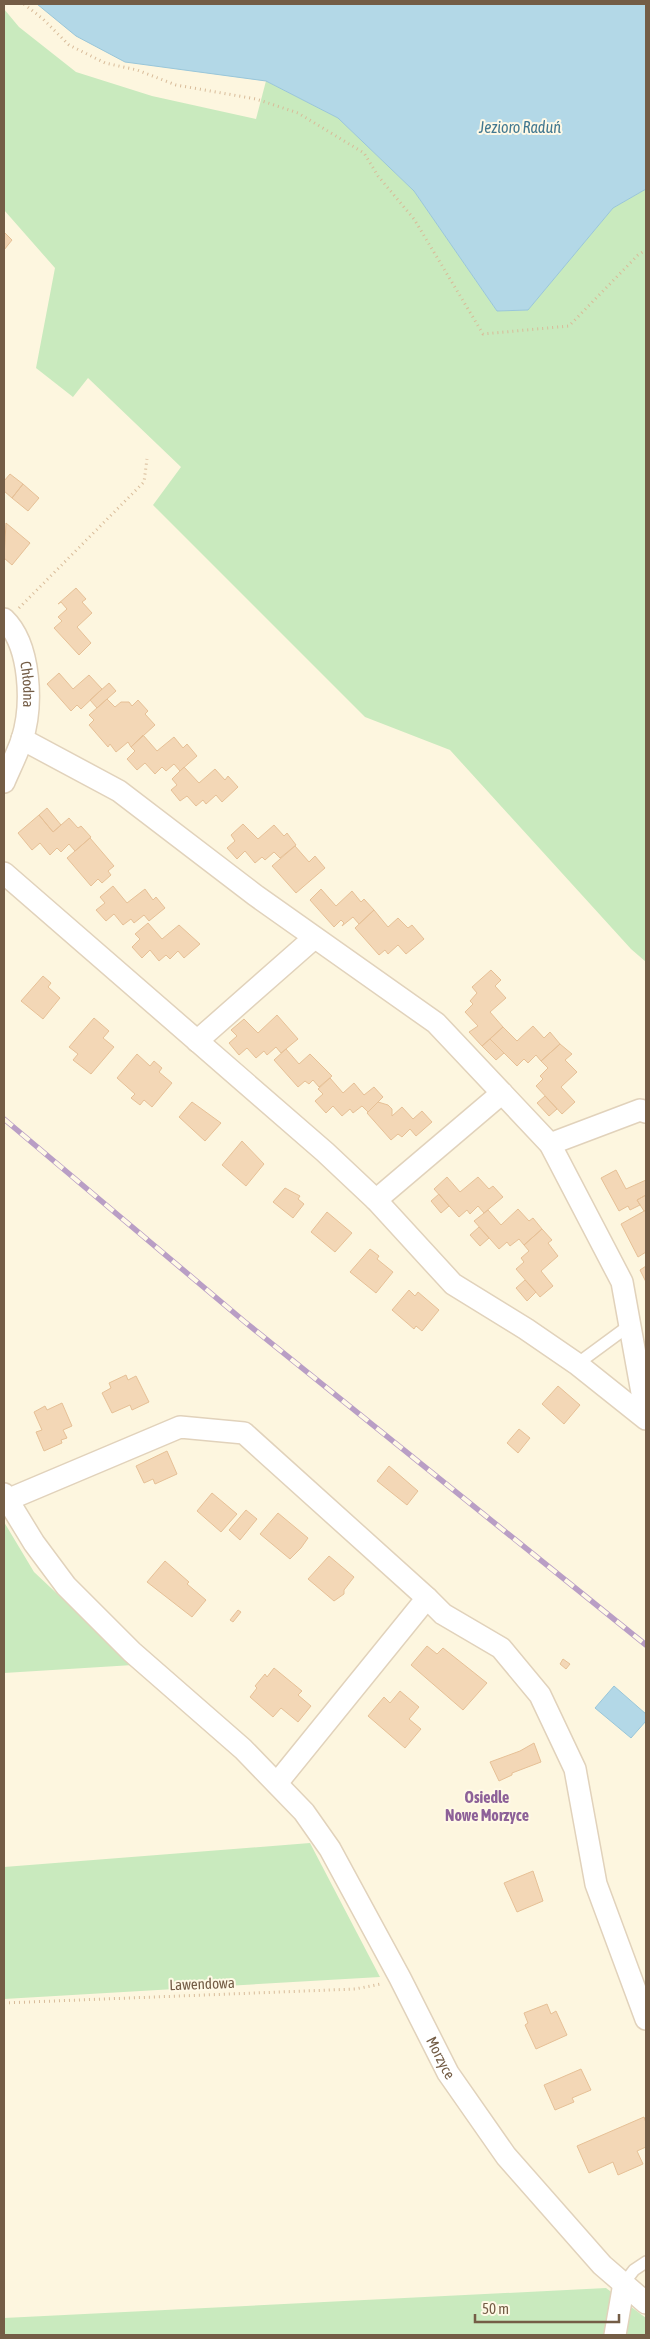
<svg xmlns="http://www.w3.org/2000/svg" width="650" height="2339" font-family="'Asap Condensed',sans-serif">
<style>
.green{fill:#c9eabe}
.water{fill:#b3d8e7;stroke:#99c6d9}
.building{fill:#f3d7b6;stroke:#e6c096}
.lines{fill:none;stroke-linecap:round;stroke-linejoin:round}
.lane-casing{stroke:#e1d2bb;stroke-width:14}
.street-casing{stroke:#e1d2bb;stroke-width:24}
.path{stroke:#d8bb99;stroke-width:3;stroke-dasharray:1 4;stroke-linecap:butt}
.lane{stroke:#fff;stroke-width:11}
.street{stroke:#fff;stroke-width:21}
.rail-casing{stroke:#b99ec5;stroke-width:5.5}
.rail{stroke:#fff9e6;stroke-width:4;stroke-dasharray:11;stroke-linecap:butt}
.labels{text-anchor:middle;stroke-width:4;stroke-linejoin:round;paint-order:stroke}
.street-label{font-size:15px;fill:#745d46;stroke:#fff9e6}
.water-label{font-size:16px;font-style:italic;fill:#427890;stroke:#fff9e6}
.neighbourhood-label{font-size:16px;font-weight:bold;fill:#8d6198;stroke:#fff9e6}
</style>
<rect width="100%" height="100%" fill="#fdf6df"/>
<path class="green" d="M4,9L19,27L76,72L152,96L256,119L266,81L338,118L414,191L497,311L528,310L613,208L646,189V962L631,949L450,750L365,717L153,505L181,467L88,378L73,397L36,368L55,268L4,210Z
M4,1522L34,1572L133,1665L4,1673Z
M310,1843L380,1977L4,1999V1867Z
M606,2288L646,2318V2335H4V2318Z"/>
<path class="water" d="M37,4H646V189L613,208L528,310L497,311L414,191L338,118L266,81L125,62L76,36Z
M614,1686L646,1714V1721L631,1738L595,1708Z"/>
<path class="building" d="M4,232L12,240L4,250Z
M10,474L23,484L12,498L4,491V481Z
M23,484L39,498L28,511L12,498Z
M6,523L30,543L12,565L4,558Z
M76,588L86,599L82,602L92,613L77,627L91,643L79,655L54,628L62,621L58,617L67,609L61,602L58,604Z
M59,673L73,689L89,675L102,689L81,709L77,705L71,711L47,684Z
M109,683L116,691L97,708L90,700Z
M107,699L115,707L121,702H129L132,706L138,700L148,711L145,714L155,725L131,747L128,742L116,752L110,744L108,747L89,725L94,720L89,715Z
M143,735L157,751L174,737L183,748L187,744L197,756L180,771L174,764L166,771L162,767L155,774L145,763L137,770L127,759L135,751L131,747Z
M184,767L199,783L215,769L225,780L228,776L238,787L222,802L216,795L206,804L203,800L196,806L187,796L180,801L171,790L177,785L172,779Z
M47,808L61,825L53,832L39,815Z
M39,815L53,832L69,818L78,828L81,826L91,837L75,851L69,844L61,852L57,848L50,855L40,843L32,850L18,833Z
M243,824L258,839L274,825L284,836L287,833L296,845L280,858L274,852L265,860L262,857L255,863L245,851L237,859L227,848L235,841L231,835Z
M90,838L114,866L108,871L111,875L102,883L98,879L91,886L67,858Z
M295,846L309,862L315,856L325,868L296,893L272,866Z
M113,886L127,903L145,889L153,900L156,897L165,908L149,921L144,915L134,923L131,919L123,925L114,914L106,921L96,910L105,903L100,897Z
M321,889L336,906L352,891L361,902L364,899L374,910L359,924L353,917L342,926L344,923L341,920L334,927L310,900Z
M374,910L388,927L398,918L408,928L412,925L424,939L406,954L398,945L388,954L385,950L379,955L355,928Z
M148,923L162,939L179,925L200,944L184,958L178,951L170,959L166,955L159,961L150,950L142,958L132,947L140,939L135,934Z
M491,970L501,980L495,986L506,998L490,1012L503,1027L482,1046L469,1032L478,1026L465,1012L473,1004L470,1001L477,993L472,987Z
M43,976L51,983L48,987L60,998L43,1019L21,1001Z
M277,1015L298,1039L281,1053L276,1047L267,1055L264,1051L256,1058L247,1048L239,1055L229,1043L237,1036L231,1030L244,1019L258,1033Z
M94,1018L109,1031L103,1038L114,1047L91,1074L73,1060L78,1054L69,1047Z
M533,1026L544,1038L550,1032L560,1044L541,1061L536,1055L528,1063L524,1059L517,1066L490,1039L503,1027L517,1041Z
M490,1039L504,1053L496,1060L482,1046Z
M560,1044L572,1054L565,1060L577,1072L561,1087L575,1102L562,1114L536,1086L543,1079L540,1076L548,1068L541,1061Z
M286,1049L299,1064L310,1054L332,1076L319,1087L313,1080L309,1084L305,1081L298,1087L274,1060Z
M137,1054L150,1066L154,1061L162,1068L159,1072L172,1083L152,1107L144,1100L140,1105L131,1098L135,1094L117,1078Z
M330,1078L343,1093L354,1083L364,1095L374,1087L383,1097L368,1112L362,1106L353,1113L350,1109L342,1116L333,1106L326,1113L315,1101L323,1094L318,1089Z
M545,1096L557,1109L549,1116L537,1103Z
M192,1102L221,1123L205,1141L179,1117Z
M378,1102L388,1105L392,1109V1116L402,1107L413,1119L422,1111L432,1122L416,1136L410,1129L402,1137L398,1134L391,1140L367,1113Z
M242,1141L264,1164L246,1186L222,1165Z
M616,1170L626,1189L646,1180V1195L637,1200L640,1205L630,1210L628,1206L619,1211L601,1178Z
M447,1177L460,1192L478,1177L489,1189L493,1186L503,1197L484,1213L478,1206L470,1214L467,1210L459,1217L434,1189Z
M285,1188L300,1196L298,1199L304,1204L293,1218L273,1202Z
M439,1194L449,1206L441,1213L431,1201Z
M646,1195V1210L644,1211L637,1200Z
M518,1209L529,1221L533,1218L542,1229L524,1245L519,1239L510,1246L507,1242L499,1249L474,1221L488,1210L501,1225Z
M646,1210V1252L638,1257L621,1224Z
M327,1212L352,1233L335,1252L311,1232Z
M479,1227L489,1238L480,1246L470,1235Z
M542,1229L552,1240L548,1243L558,1256L541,1271L553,1286L540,1297L516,1269L524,1262L521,1258L529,1251L524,1245Z
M370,1249L379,1256L377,1259L393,1272L376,1293L350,1272Z
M646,1266V1282L640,1270Z
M525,1280L536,1292L527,1301L516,1288Z
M409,1290L415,1296L418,1292L439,1310L422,1331L416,1326L414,1329L392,1310Z
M126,1375L128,1380L136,1376L149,1402L132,1410L130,1405L112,1413L102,1393L111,1388L109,1383Z
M558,1386L580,1405L564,1424L542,1404Z
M62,1403L72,1426L63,1430L67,1438L61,1440L62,1443L44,1451L36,1432L42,1430L34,1412L45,1406L47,1410Z
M519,1429L530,1438L518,1453L507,1443Z
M167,1451L177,1474L155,1484L153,1479L144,1483L136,1466Z
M389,1466L418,1491L407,1505L377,1481Z
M212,1493L237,1514L221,1532L197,1511Z
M246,1510L257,1519L240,1540L229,1530Z
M278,1513L308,1538L301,1548L290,1559L260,1534Z
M329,1556L354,1577L344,1590V1594L334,1601L308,1579Z
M165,1561L189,1582L187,1584L206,1600L192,1617L147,1582Z
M238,1610L241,1612L233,1622L230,1620Z
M427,1646L437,1654L443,1648L487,1683L463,1710L411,1665Z
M563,1659L570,1664L566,1669L560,1664Z
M274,1668L302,1691L298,1695L311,1706L298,1722L281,1708L273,1717L250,1697L257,1688L255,1686L265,1674L267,1677Z
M400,1691L419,1707L409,1719L421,1729L405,1748L368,1716L384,1697L390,1703Z
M534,1743L541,1762L512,1773V1775L499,1781L490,1762L520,1751Z
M533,1871L543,1901L517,1912L504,1883Z
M547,2004L551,2014L556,2011L567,2035L536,2049L525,2025L528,2023L524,2013Z
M581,2069L591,2090L572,2098L574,2102L555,2110L544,2085Z
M644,2117L646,2123V2147L637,2151L643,2164L618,2175L613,2162L589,2173L577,2146Z"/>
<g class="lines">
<g class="lane-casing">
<path id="lane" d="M577,1364L630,1325
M624,2283L634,2270L646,2262"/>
</g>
<g class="street-casing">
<g id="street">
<path id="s1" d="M4,619C31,645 33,705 22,740C17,754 10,768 4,782"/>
<path d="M22,739L119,791L255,895L436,1023L550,1144L622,1282L646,1415"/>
<path d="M4,873L325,1152L376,1200L453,1284L526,1329L577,1364L646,1419"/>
<path d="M197,1041L314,938"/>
<path d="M550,1144L640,1110L646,1112"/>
<path d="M376,1200L502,1093"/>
<path id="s2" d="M4,1494L34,1543L66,1586L132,1652L243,1749L304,1812L330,1849L400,1978L448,2073L506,2156L602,2265L646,2303"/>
<path d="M7,1500L180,1427L244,1433L427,1598L277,1783"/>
<path d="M427,1598L443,1614L501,1648L540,1695L575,1769L596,1884L646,2019"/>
<path d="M615,2335L624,2283"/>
</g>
</g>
<path class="path" d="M24,4L43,19L69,45L105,63L137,70L176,85L256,99L298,113L364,153L378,176L414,219L483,334L569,326L638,255L646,250
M19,608L144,482L147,459
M4,2003L355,1989L381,1984"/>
<use href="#lane" class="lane"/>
<use href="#street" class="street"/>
<g class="rail-casing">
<path id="rail" d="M4,1119L245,1322L646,1645"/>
</g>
<use href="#rail" class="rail"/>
</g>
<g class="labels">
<g class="street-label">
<text dy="5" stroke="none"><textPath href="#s1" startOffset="71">Chłodna</textPath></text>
<text transform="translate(202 1984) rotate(-2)" y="5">Lawendowa</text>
<text dy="5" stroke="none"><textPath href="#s2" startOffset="721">Morzyce</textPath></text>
</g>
<g class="water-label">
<text x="520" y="133">Jezioro Raduń</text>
</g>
<g class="neighbourhood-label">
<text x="487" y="1803">Osiedle<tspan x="487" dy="18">Nowe Morzyce</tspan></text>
</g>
</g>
<rect width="650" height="2339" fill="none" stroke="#745d46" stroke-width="10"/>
<path d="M475 2314v8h144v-8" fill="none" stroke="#745d46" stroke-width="2.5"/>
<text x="482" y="2314" font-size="15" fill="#745d46" stroke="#fff9e6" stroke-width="4" paint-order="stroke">50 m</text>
</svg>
